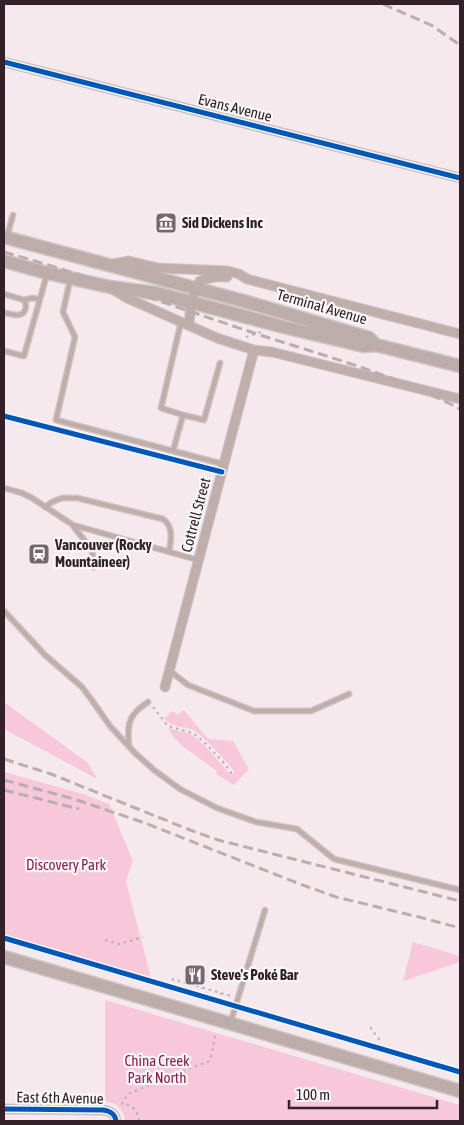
<svg xmlns="http://www.w3.org/2000/svg" width="464" height="1125" font-family="'Asap Condensed',sans-serif">
<style>
.green{fill:#f6c8da}
.lines{fill:none;stroke-linecap:round;stroke-linejoin:round}
.service-casing{stroke:#d2c6ca;stroke-width:7}
.minor-casing{stroke:#d2c6ca;stroke-width:11}
.secondary-casing{stroke:#d2c6ca;stroke-width:15}
.path{stroke:#baadab;stroke-width:2;stroke-dasharray:2.5 4;stroke-linecap:butt}
.service{stroke:#bfaeaa;stroke-width:4.5}
.minor{stroke:#bfaeaa;stroke-width:9}
.secondary{stroke:#bdada8;stroke-width:12}
.rail{stroke:#baadac;stroke-width:3;stroke-dasharray:10 5;stroke-linecap:butt}
.cycleway-casing{stroke:#f8f8f8;stroke-width:8}
.cycleway{stroke:#0057b8;stroke-width:5}
.labels{text-anchor:middle;stroke-width:4.5;stroke-linejoin:round;paint-order:stroke}
.street-label{font-size:15px;fill:#342028;stroke:#f8f8f8}
.poi-label{font-size:15px;font-weight:bold;fill:#342028;stroke:#f8f8f8;text-anchor:start}
.park-label{font-size:15px;fill:#8a1d56;stroke:#f8f8f8}
</style>
<rect width="100%" height="100%" fill="#f6e9ed"/>
<path class="green" d="M4,702L88,763L97,779L4,729Z
M184,710L208,739L233,741L249,769L234,785L216,774L217,771L182,746L177,740L175,739L168,728L191,734L204,745L231,775L235,772C226,761 204,736 193,730C182,725 173,729 164,718L173,711L177,715Z
M4,772L83,794L109,804L133,861L126,881L153,986L4,942Z
M413,942L460,956V962L403,981Z
M105,1000L460,1105V1121H125C124,1109 117,1103 105,1101Z"/>
<g class="lines">
<g class="service-casing">
<path id="service" d="M7,236L13,215
M70,280L63,312L75,337L56,420L173,451
M4,294L24,300C28,307 25,315 17,315C12,315 8,313 4,313
M24,300L32,298L40,299
M181,322L161,408L183,415L173,451L223,464
M4,351L24,356L47,274
M183,415L204,420L220,363
M4,488L22,493L32,498L73,525L198,560
M45,507L52,502L62,498H77L163,519C174,527 171,540 169,552
M74,527L92,550L94,567
M4,611L45,655L82,687L91,699L110,726L135,753L154,770L180,789L217,808L256,822L297,829L334,859L460,890
M170,671L188,685L254,711H311L349,694
M129,746C128,735 127,721 135,713C138,709 144,705 148,702
M231,1021L265,910"/>
</g>
<g class="minor-casing">
<path id="minor" d="M4,62L460,178
M113,264L129,261L158,268L228,271L239,274L247,279L460,334
M114,290L127,298L217,338L254,350L272,352L460,399
M189,325L191,302L200,281C210,277 217,276 227,277
M165,687L254,350
M4,1109L103,1110C111,1111 115,1114 116,1121"/>
</g>
<g class="secondary-casing">
<path id="secondary" d="M4,237L247,302L369,338L376,345
M4,261L47,273L110,287L156,293L284,327L364,346L376,345L460,366
M4,957L460,1091"/>
</g>
<path class="path" d="M246,337L261,332
M153,707L168,726L193,733L205,743L225,764L232,774
M105,940L119,944L143,937
M171,987L173,979L231,996
M183,990L185,983
M200,995L202,988
M219,1001L221,993
M371,1027V1029L379,1039V1047
M139,1121C138,1111 132,1104 122,1104L128,1094L190,1068L208,1062L211,1057L215,1036"/>
<use href="#service" class="service"/>
<use href="#minor" class="minor"/>
<use href="#secondary" class="secondary"/>
<path class="rail" d="M383,4L431,25L460,45
M4,252C89,276 173,306 257,334C325,356 396,375 460,409
M4,759L51,774L190,830L218,840L460,901
M4,780L74,799L145,823L300,884L336,897L419,917L460,928
M4,790L79,809"/>
<g class="cycleway-casing">
<path id="cycleway" d="M4,62L460,178
M4,416L222,472
M4,938L460,1072
M4,1109L103,1110C111,1111 115,1114 116,1121"/>
</g>
<use href="#cycleway" class="cycleway"/>
</g>
<defs>
<g id="museum-square" transform="scale(1.125)"><rect x="-9" y="-9" width="18" height="18" rx="4" fill="#78666d" stroke="#f8f8f8"/><path d="M0-6L6-3V-2H-6V-3ZM-5-1h2V3h-2ZM-1-1h2V3h-2ZM3-1h2V3H3ZM-6 4H6V6H-6Z" fill="#fff"/></g>
<g id="station-square" transform="scale(1.125)"><rect x="-9" y="-9" width="18" height="18" rx="4" fill="#78666d" stroke="#f8f8f8"/><path d="M-3-6H3Q5-6 5-4V2Q5 4 3 4L4.5 6H3L1.5 4h-3L-3 6H-4.5L-3 4Q-5 4-5 2V-4Q-5-6-3-6ZM-3.5-4v3h7v-3ZM-3.5 1v1.5H-2V1ZM2 1v1.5H3.5V1Z" fill="#fff"/></g>
<g id="restaurant-square" transform="scale(1.125)"><rect x="-9" y="-9" width="18" height="18" rx="4" fill="#78666d" stroke="#f8f8f8"/><path d="M-5-6h1v4h1v-4h1v4h1v-4h1v5L-1.5 .5V6h-2V.5L-5-1ZM5-6V6H3V1.5H1.5Q1.5-4 5-6Z" fill="#fff"/></g>
</defs>
<g fill-rule="evenodd">
<use href="#museum-square" x="166" y="223"/>
<use href="#station-square" x="39" y="554"/>
<use href="#restaurant-square" x="195" y="975"/>
</g>
<g class="labels">
<g class="street-label">
<text transform="translate(235 108) rotate(14)" y="5">Evans Avenue</text>
<text transform="translate(322 307) rotate(16)" y="5">Terminal Avenue</text>
<text transform="translate(196 515) rotate(-75)" y="5">Cottrell Street</text>
<text transform="translate(60 1098) rotate(1)" y="5">East 6th Avenue</text>
</g>
<g class="poi-label">
<text x="182" y="228">Sid Dickens Inc</text>
<text x="55" y="550">Vancouver (Rocky<tspan x="55" dy="17">Mountaineer)</tspan></text>
<text x="211" y="980">Steve's Poké Bar</text>
</g>
<g class="park-label">
<text x="66" y="870">Discovery Park</text>
<text x="157" y="1066">China Creek<tspan x="157" dy="17">Park North</tspan></text>
</g>
</g>
<rect width="464" height="1125" fill="none" stroke="#342028" stroke-width="10"/>
<path d="M289 1100v8h148v-8" fill="none" stroke="#342028" stroke-width="2.5"/>
<text x="296" y="1100" font-size="15" fill="#342028" stroke="#f8f8f8" stroke-width="4" paint-order="stroke">100 m</text>
</svg>
